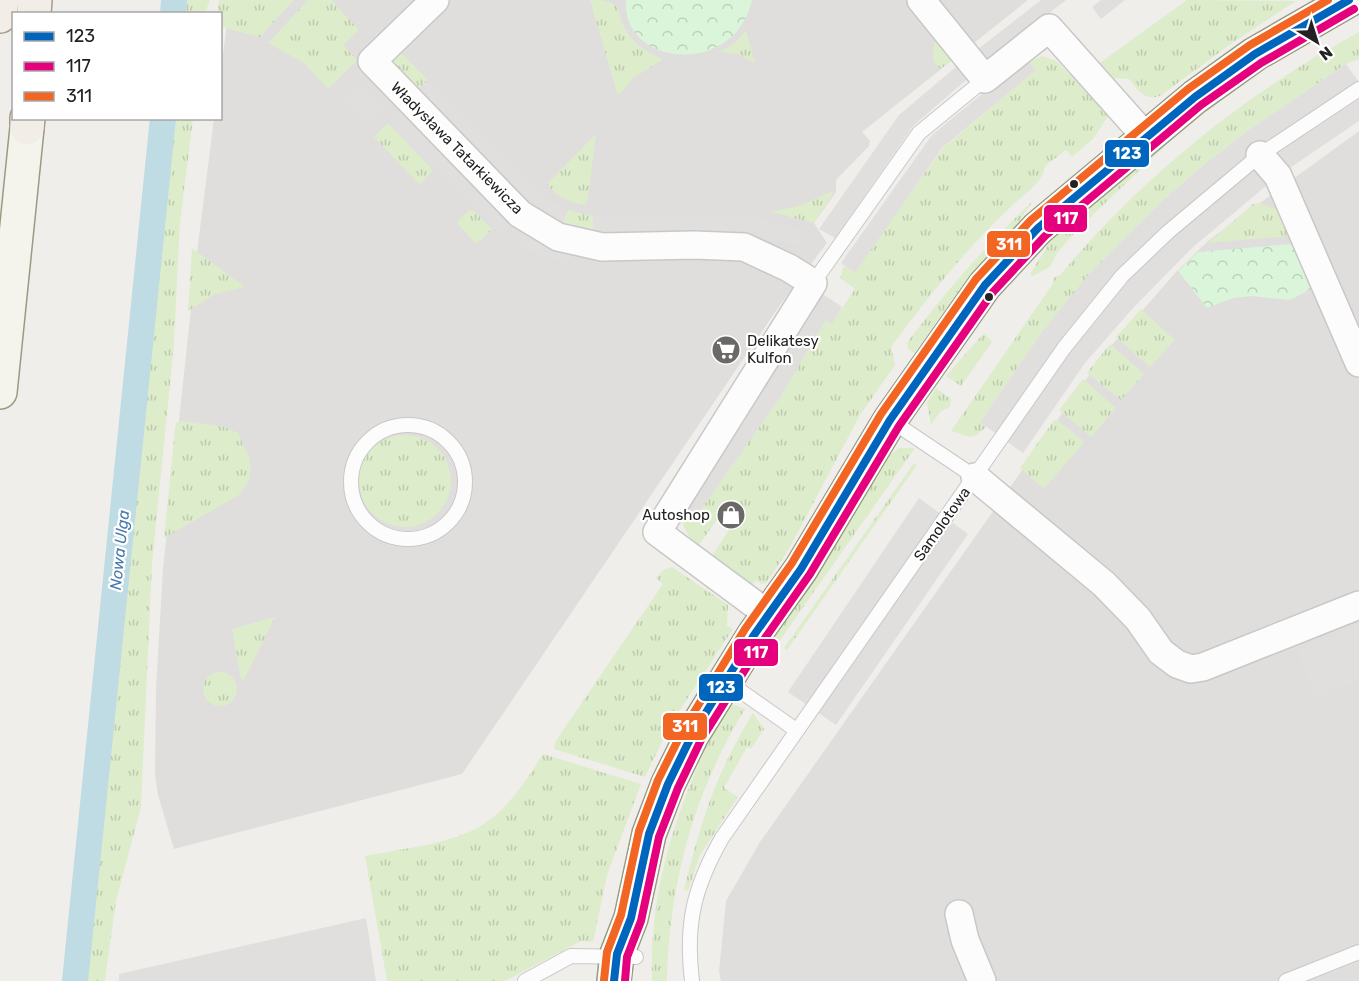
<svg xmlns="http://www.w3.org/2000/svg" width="1359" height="981" font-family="Rubik,sans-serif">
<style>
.residential{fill:#dfdedc}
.grass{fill:url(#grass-tufts)}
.park{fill:url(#park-crowns)}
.parking{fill:#e0dfde}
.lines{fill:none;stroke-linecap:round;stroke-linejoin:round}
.canal{stroke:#bfdbe3;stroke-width:26}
.lane-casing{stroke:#c9c8c7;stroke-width:16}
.street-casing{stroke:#c9c8c7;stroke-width:30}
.secondary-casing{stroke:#999a82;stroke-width:36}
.primary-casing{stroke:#a79c86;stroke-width:36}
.lane{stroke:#fdfcfc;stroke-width:14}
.street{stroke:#fdfcfc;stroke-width:27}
.secondary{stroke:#f4f4ed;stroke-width:33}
.primary{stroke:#f3ede7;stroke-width:33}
.bus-1-casing{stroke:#fff;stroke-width:12}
.bus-2-casing{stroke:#fff;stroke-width:12}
.bus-3-casing{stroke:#fff;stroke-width:12}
.bus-1{stroke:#0065bd;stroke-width:8}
.bus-2{stroke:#e5007d;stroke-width:8}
.bus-3{stroke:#f26522;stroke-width:8}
.bus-dot{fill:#222;stroke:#fff;stroke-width:2}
.labels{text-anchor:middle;stroke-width:4.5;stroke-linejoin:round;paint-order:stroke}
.street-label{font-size:15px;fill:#222;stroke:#fff}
.poi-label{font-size:15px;fill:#222;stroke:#fff;text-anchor:start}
.water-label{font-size:16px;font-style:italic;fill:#4a7aab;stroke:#fff}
.line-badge{stroke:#fff;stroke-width:2}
.badge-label{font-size:16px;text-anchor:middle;font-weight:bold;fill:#fff}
</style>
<defs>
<pattern id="grass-tufts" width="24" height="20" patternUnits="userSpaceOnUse" patternTransform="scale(1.5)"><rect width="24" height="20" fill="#ddeccb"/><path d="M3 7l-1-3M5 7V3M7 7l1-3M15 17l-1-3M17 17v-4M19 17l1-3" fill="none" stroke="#bdcaae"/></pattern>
<pattern id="park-crowns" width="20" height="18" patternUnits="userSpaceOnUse" patternTransform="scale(1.5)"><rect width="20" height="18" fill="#daf5da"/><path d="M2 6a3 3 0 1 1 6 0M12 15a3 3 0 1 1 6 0" fill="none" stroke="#bbd2bb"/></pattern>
</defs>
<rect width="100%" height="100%" fill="#f0eeeb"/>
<path class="residential" d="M230,0H1028L862,132L870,141L869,146L836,180V192L814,223L827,243L780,305L462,774L174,849L158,795L155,775L156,689L163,568L198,244L214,119L220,118L221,70Z
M1359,131V981H721L719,971L726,901L760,842L1104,354L1177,271L1209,240Z"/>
<path class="grass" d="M181,0H210L205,13H180Z
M219,0H294L260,37L221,27L220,14L217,13Z
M308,0H331L359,30L343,45L357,60L330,87H326L304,63L268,43Z
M590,0C600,0 610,0 617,7C620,12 620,20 623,25C631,42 646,52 663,59L632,79L618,96Z
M1187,0L1296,1L1232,43L1160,96C1144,101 1139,91 1129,79L1110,78L1097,65Z
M935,26L960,55L940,69L933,61Z
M746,30L755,63L738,54L719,52L735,43Z
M1359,32V59L1346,64L1249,130L1201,167L1160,203L1090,274L1042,332L980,422L986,427L977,435L970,437L951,431L1052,285L1054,278L1060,275C1143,176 1246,93 1359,32Z
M402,54L428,80L416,91L390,65L391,57Z
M1042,56L1056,61L1110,113L1093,139L1072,157L1066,150L1045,166C1042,184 1027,191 1014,204C967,247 929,296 891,347L895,365L860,415L789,549L766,583L762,584L756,580L751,585L712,556L741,511L729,503L699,545C684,534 681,525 683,507L696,515L780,398L826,319L832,323L855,289L840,278L844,266L854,272L942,149L1035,70L1029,62Z
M170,119H193L180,222L174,343L152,564L141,807L116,901L105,981H82Z
M388,123L433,170L420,185L374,137Z
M596,134L587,205C573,205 556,196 547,184Z
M1162,143L1163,148L1078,229L1057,253L1050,267L1033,276L1030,274L1054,236L1067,222Z
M835,190L814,223L771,212L799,206Z
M1033,201L1018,223L957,293L914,353L908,349L907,343C946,291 986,245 1033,201Z
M1260,203L1276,209L1289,236L1208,243L1253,204Z
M469,210H473L492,229L479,242L475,243L458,224V221Z
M568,210L593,216L594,232L562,225Z
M192,248L245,287L215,294L188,311Z
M1141,309L1175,340L1150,367L1116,337Z
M984,333L992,342L961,386L946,376Z
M1110,344L1144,374L1121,400L1087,373Z
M1083,379L1116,408L1091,437L1059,410Z
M936,388L951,399L950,407L941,411L931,425L927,403Z
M1054,420H1058L1084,442L1044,489L1020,468Z
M181,421L222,426L238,433L249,457L251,470L249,481L239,495L164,538L175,429L176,423Z
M359 481a46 46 0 1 1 92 0a46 46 0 1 1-92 0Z
M899,448H915L778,643L771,637L886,458Z
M914,463L917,465L787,650L784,648Z
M672,567L728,605L727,626L733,629L670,725L645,777L554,749L555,742L663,584L656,578L663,570Z
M275,617L244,680L241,679L232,629Z
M203 689a17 17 0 1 1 34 0a17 17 0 1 1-34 0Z
M735,705L745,709C694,792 669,884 667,981H652C649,882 680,798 724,711L728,706Z
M753,713L764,729L751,749L747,747L724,788L738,797L700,855L688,891L684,890C701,821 715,775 753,713Z
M543,754L641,784L607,875L593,942L581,941L505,981H387L365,856C403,848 451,845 484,824C510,807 527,779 543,754Z"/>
<path class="park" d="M626,0H752C735,78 621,67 626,0Z
M1291,244L1311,289L1290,300L1251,296L1233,298L1207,308L1178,271L1198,252Z"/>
<path class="parking" d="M1041,0H1066L983,65L973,53Z
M1101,0H1125L1101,19L1092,7Z
M1026,58L1036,70L942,148L855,273L841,263L932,135Z
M963,61L973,74L913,126L835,238L819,229L899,115Z
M1346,64L1359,82V121L1278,176L1192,248L1134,307L1085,363L1023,453L980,422L1042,332L1089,274L1160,203L1201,167L1249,130Z
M428,80L553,202L568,210L562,225L528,203L416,91Z
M359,83L384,108L367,125L343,100Z
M400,111L513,223L502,235L388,123Z
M749,215L804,231L797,246L752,231L594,232L593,216Z
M524,228L569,250L566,262L538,255L513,242Z
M821,293L842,307L832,324L826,320L780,398L697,515L683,507L745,420Z
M919,498L968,534L836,725L788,692Z
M1359,625V680L1315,697L1297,650Z
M366,918L376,981H119V974Z"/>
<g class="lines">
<path class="canal" d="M173,14L174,0
M75,981L163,118"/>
<g class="lane-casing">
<path id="lane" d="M813,283L919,133L985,79
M890,420L975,477
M351 482a57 57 0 1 1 114 0a57 57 0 1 1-114 0Z
M725,680L796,730
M525,981L571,956L636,957
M692,981C685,924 694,887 722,838L1064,348L1122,276L1168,232L1260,155L1359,89
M1286,981L1359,952"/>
</g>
<g class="street-casing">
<path id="street" d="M435,0L372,61L520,214L558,237L602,247L694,245L744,247L789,268L813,283L657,532L769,615
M921,0L985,79L1049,28L1146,137
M1260,155L1278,176L1359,363
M975,477L1104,584L1138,619L1161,652L1177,664L1191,669L1203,667L1359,605
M959,914L965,940L982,981"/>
</g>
<g class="secondary-casing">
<path id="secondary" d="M0,392L28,118
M614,981L617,954L631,918L649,834L668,784L692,735L754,635L801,569L890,420L985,285L1038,228L1195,97L1255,54L1349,0"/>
</g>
<g class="primary-casing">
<path id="primary" d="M34,14L35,0
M0,16L2,0
M27,128V118"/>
</g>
<use href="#lane" class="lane"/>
<use href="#street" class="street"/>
<use href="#secondary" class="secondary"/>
<use href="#primary" class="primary"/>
<g class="bus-1-casing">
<path id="bus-1" d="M614,981L617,954L631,918L649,834L668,784L692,735L754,635L801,569L890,420L985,285L1038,228L1195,97L1255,54L1349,0"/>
</g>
<g class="bus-2-casing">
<path id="bus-2" d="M625,981L627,957L641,921L659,837L678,788L701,740L763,641L810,574L899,426L993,292L1045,236L1201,105L1261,63L1354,9"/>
</g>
<g class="bus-3-casing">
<path id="bus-3" d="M604,980L607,952L621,915L639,831L658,780L683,730L745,629L792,563L881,414L976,279L1031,220L1188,89L1250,45L1328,0"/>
</g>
<use href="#bus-1" class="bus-1"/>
<use href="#bus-2" class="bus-2"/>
<use href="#bus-3" class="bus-3"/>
</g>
<defs>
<g id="supermarket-disc" transform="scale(1.5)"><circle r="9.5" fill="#6a6968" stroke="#fff"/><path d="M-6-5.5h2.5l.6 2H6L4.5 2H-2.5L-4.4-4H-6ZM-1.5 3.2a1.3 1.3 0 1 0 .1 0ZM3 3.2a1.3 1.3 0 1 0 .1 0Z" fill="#fff"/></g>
<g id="shop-disc" transform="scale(1.5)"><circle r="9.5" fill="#6a6968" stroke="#fff"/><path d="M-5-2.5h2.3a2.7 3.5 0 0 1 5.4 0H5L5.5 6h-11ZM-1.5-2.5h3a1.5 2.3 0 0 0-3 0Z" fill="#fff"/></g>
</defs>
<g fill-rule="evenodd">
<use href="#supermarket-disc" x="726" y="350"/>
<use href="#shop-disc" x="731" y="515"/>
</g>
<g class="bus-dot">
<circle cx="1074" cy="184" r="5"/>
<circle cx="989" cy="297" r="5"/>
</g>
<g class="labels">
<g class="street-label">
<text transform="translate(457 148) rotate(45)" y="5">Władysława Tatarkiewicza</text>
<text transform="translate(942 524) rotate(-55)" y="5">Samolotowa</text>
</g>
<g class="poi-label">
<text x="747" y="346">Delikatesy<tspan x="747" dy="17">Kulfon</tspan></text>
<text x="710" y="520" text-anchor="end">Autoshop</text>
</g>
<g class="water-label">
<text transform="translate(119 550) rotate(-84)" y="6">Nowa Ulga</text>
</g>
</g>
<g class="line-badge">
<rect x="1104" y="139" width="46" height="29" rx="6" fill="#0065bd"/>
<rect x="1043" y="204" width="45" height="29" rx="6" fill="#e5007d"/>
<rect x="986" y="230" width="45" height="28" rx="6" fill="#f26522"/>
<rect x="733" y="638" width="46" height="29" rx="6" fill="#e5007d"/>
<rect x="698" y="673" width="46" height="29" rx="6" fill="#0065bd"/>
<rect x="662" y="712" width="46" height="29" rx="6" fill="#f26522"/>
</g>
<g class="badge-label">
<text x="1127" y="159">123</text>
<text x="1066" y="224">117</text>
<text x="1009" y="250">311</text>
<text x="756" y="658">117</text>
<text x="721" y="693">123</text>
<text x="685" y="732">311</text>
</g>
<rect x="12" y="12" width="210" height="108" fill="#ffffff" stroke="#a7a7a7" stroke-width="1.5"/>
<rect x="24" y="32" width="30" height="9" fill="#0065bd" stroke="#a7a7a7" stroke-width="1.5"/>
<text x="66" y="42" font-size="18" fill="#222222">123</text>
<rect x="24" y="62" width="30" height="9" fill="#e5007d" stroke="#a7a7a7" stroke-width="1.5"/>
<text x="66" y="72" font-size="18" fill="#222222">117</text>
<rect x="24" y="92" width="30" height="9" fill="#f26522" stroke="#a7a7a7" stroke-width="1.5"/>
<text x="66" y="102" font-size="18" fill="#222222">311</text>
<g transform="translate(1317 42) rotate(142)" stroke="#ffffff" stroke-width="4.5" paint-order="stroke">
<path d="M0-4.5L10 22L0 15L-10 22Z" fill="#222222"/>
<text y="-9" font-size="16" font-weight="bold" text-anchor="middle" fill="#222222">N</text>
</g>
</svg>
